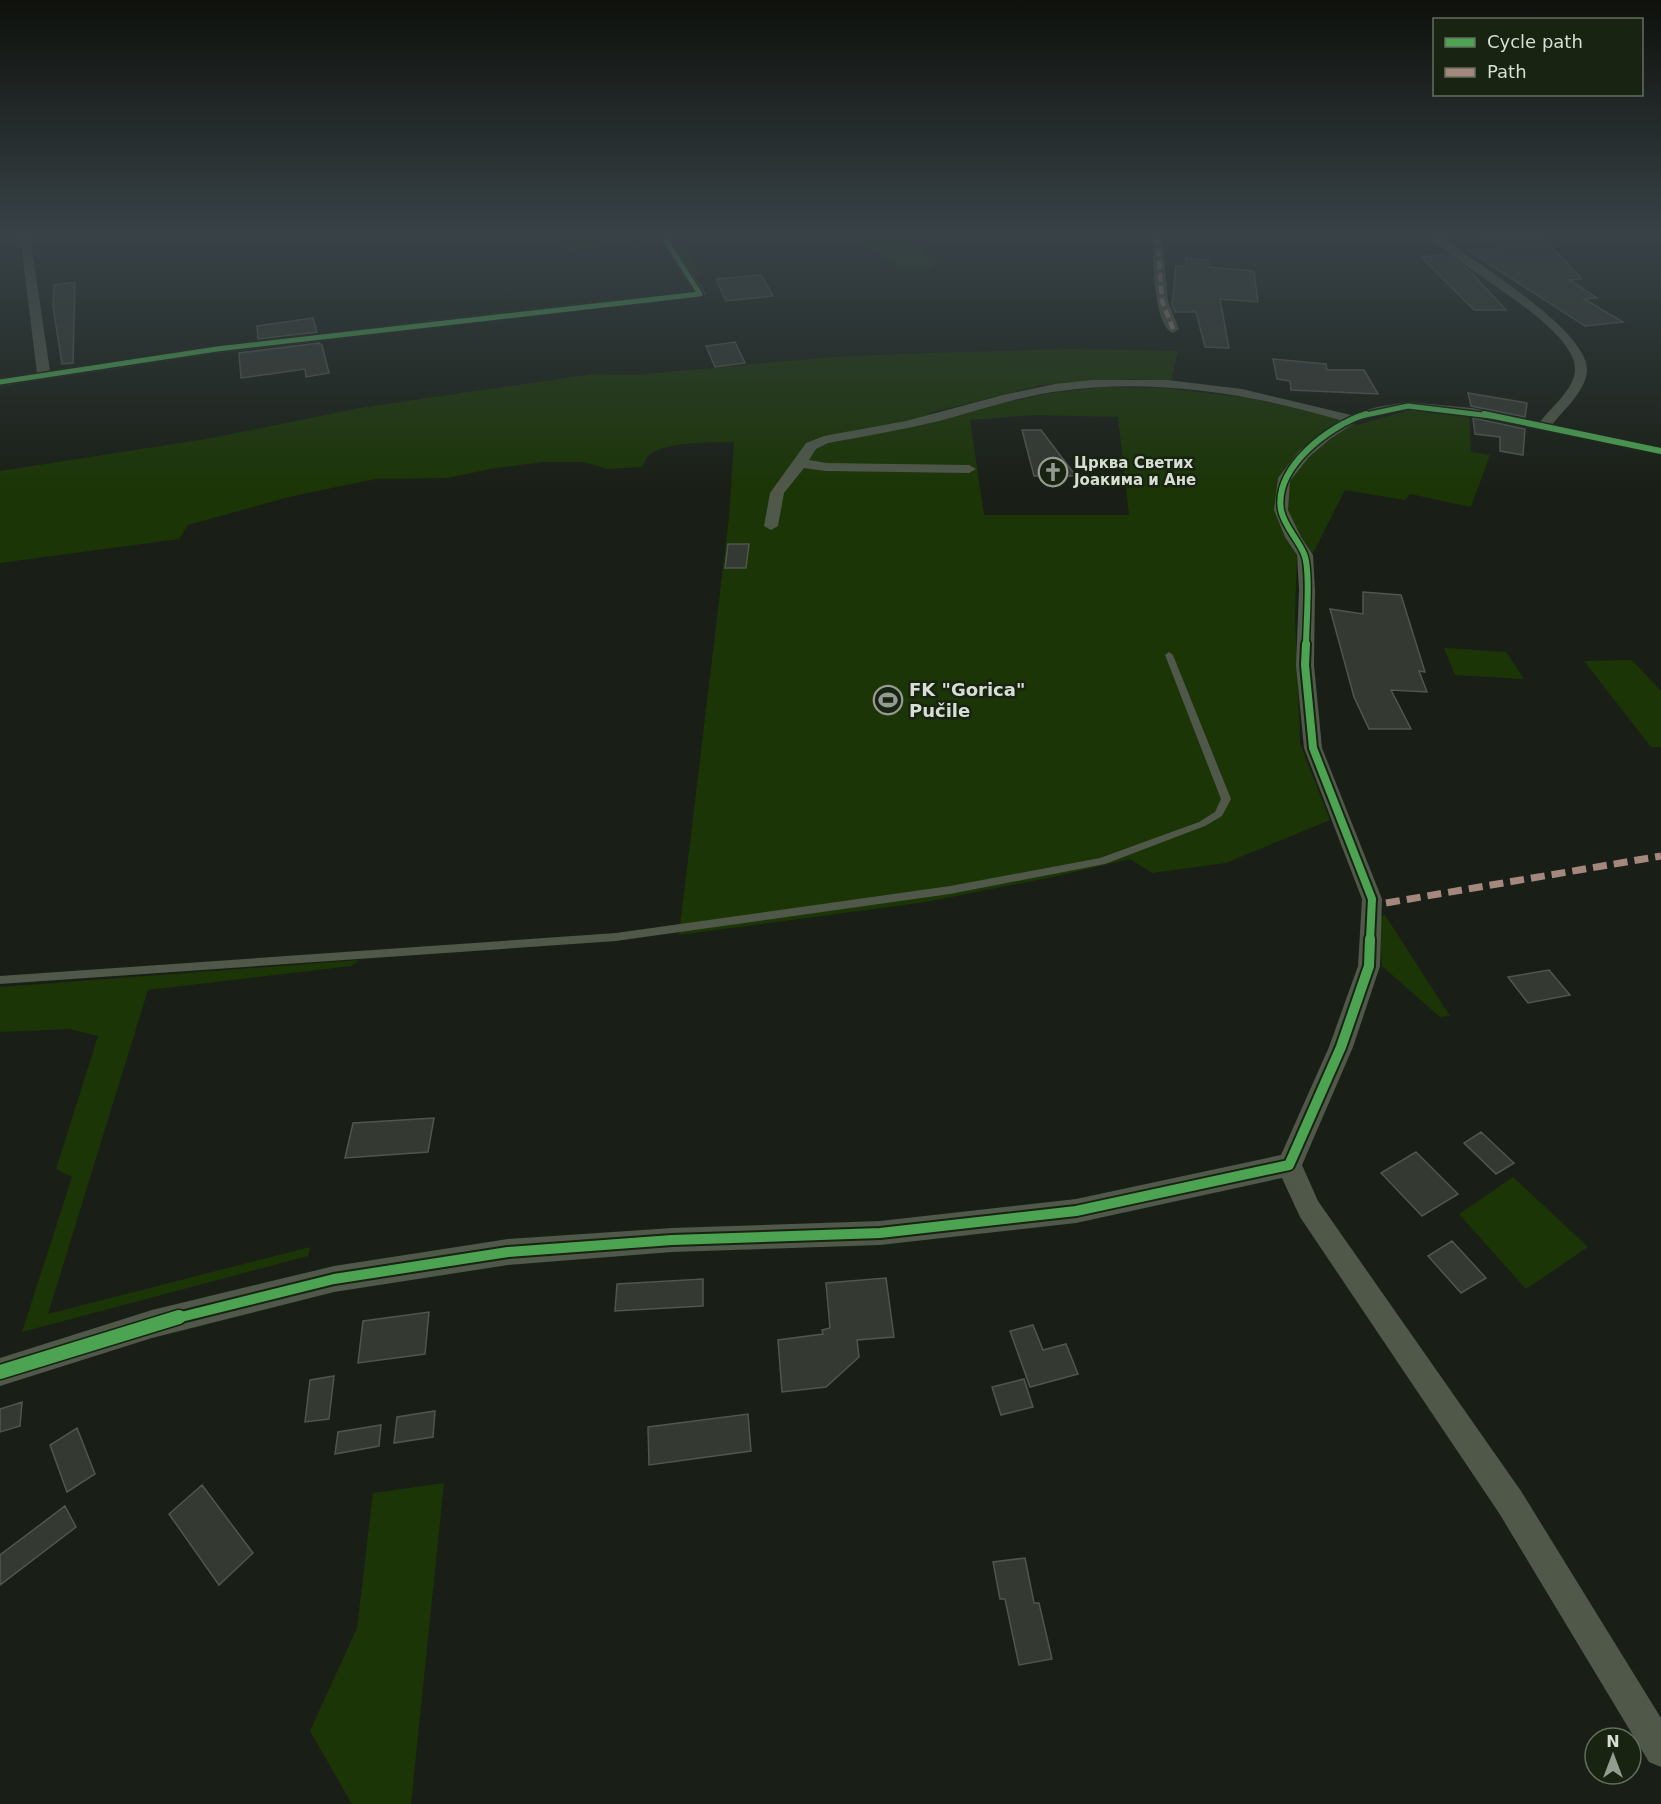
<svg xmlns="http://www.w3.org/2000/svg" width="1661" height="1804" font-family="'DejaVu Sans',sans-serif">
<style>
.green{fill:#1b3506;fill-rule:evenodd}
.building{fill:#343931;stroke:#50554e;stroke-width:1.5}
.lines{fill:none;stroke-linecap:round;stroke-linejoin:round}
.lane{fill:#4f5849;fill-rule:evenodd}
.street{fill:#4f5849;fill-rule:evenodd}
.quiet-far1{stroke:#a5887d;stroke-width:4.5;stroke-dasharray:8 4.5;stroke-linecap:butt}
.quiet{stroke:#a5887d;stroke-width:7;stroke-dasharray:14 7;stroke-linecap:butt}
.cycleway-far4-casing{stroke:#182312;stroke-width:8}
.cycleway-far3-casing{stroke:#182312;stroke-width:9}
.cycleway-far2-casing{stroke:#182312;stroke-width:12}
.cycleway-far1-casing{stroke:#182312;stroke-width:14}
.cycleway-casing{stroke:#182312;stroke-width:17}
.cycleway-far4{stroke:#4ca352;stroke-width:5}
.cycleway-far3{stroke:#4ca352;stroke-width:6}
.cycleway-far2{stroke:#4ca352;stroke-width:8}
.cycleway-far1{stroke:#4ca352;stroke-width:10}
.cycleway{stroke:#4ca352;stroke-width:14}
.labels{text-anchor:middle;stroke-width:5;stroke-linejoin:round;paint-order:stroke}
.far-poi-label{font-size:15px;font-weight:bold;fill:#d7ded3;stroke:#182312;text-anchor:start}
.poi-label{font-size:18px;font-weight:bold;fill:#d7ded3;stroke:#182312;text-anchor:start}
</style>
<rect width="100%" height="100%" fill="#191f16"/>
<path class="green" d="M560,236H682L700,277H695L676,246L673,237L568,250Z
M852,236H919L933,268L904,271Z
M1069,349L1178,351L1171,381L1132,379L1042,385L925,414L957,416L1002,403L1053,393L1106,387L1164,388L1248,398L1331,416L1357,425L1406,411L1436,410L1469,415L1471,452L1490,455L1471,507L1410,494L1405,500L1345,490L1313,553L1297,550L1295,616L1300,743L1330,820L1226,863L1152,873L1130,859L1062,875L926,902L679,935L729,517L734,442C715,442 663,442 649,455C646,458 644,463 642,467L608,469L584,462H543L495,468L448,478L375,479L289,497L188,525L179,539L0,563V471L212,438L360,408L593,374L635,375L834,357L927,353ZM1034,415L1118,417L1129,515H984L970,420ZM728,544H749L746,568H725Z
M1444,648L1506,652L1524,679L1455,675Z
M1632,660L1661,691V747H1651L1584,661Z
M1385,915L1450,1016L1440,1017L1382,966L1379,918Z
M359,960L351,966L148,990L48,1314L310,1247L308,1256L22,1332L72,1177L56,1169L98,1036L70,1029L0,1032V987Z
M1513,1177L1588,1247L1526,1289L1459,1214Z
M444,1483L411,1804H352L310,1731L357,1628L373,1493Z"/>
<path class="building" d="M1484,236H1541L1582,279L1570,280L1597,298L1584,299L1623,322L1585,326L1467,250L1501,249Z
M1446,254L1471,272L1506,310H1474L1421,257Z
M1186,258L1208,260V267L1254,271L1258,302L1220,299L1229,348L1205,347L1196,312H1175L1172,305L1176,266H1185Z
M761,275L773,296L726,301L716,279Z
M75,282L73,363L62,364L53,306L54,285Z
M313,318L317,332L258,339L257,326Z
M735,342L745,363L715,367L706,346Z
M319,343L322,345L329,373L306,377L305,369L241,378L239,353Z
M1273,359L1326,364L1327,370H1364L1378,394L1291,390L1290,381L1277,379Z
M1468,393L1527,403L1525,417L1471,406Z
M1473,418L1525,429L1523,455L1500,451V437L1475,434Z
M1022,430H1041L1076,476H1034Z
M728,544H749L746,568H725Z
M1363,592L1401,595L1425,672L1419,671L1427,692L1391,690L1411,729H1369L1354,697L1330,609L1363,614Z
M1549,970L1570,995L1528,1003L1508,977Z
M434,1118L428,1152L345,1158L353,1123Z
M1481,1132L1514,1163L1496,1174L1464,1143Z
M1416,1152L1458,1194L1422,1216L1381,1173Z
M1452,1241L1486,1278L1461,1293L1428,1256Z
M886,1278L894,1337L857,1340L859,1357L826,1387L782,1392L778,1340L823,1334L822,1330L830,1328L826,1283Z
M703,1279V1306L615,1311L617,1284Z
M429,1312L425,1354L358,1363L363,1321Z
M1033,1325L1043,1350L1066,1344L1078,1374L1030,1387L1010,1331Z
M334,1376L329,1419L305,1422L310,1380Z
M1024,1379L1033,1407L1001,1415L992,1387Z
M22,1402L20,1426L0,1432V1409Z
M435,1411L433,1437L394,1443L397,1417Z
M748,1414L751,1451L649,1465L648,1427Z
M381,1425L379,1446L335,1454L338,1432Z
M77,1428L95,1474L67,1492L50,1445Z
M202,1485L253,1553L219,1585L169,1514Z
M65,1506L76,1527L0,1585V1555Z
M1025,1558L1034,1603H1039L1052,1659L1019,1665L1005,1599H1000L993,1562Z"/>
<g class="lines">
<path class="lane" d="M1169,652L1173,655L1231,799L1222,816L1205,826L1105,864L950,894L616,941L0,984V976L616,933L950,886L1100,858L1199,822L1215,812L1221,799L1165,655Z"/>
<path class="street" d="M20,236H30L50,371C263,338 478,315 693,291L664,246L663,236H673L674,246L706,294L700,297L217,353L0,386V378L37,373Z
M1152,236H1162L1168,301L1179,329L1173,333C1153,326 1153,256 1152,236Z
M1428,236H1440C1471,260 1590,331 1587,371C1585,392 1564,409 1552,425L1661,447V455L1472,416L1408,410L1379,415L1356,422L1330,439L1309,457L1290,481L1288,510L1301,537L1313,555L1315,590L1314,665L1322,748L1382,899L1380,966L1353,1047L1302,1165L1318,1201L1521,1491L1661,1718V1767L1649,1762L1499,1513L1300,1217L1282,1178L1076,1223L880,1245L672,1252L508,1265L334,1292L152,1338L0,1386V1358L152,1310L334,1266L508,1239L672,1228L880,1221L1076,1199L1281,1155L1329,1047L1358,966L1362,899L1304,748L1296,665L1299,590L1297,555L1285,537L1274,510L1278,478L1299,451L1340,420C1248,393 1150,377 1053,392C1014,398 977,411 939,421C902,430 865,436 828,443L816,449L809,460L826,463L969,465L976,469L969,473L826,471L804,468L784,493L778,526L771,530L764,526L770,493L806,443L824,436L906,421L1003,395L1055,384L1092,380H1167L1242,389L1351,415L1377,407L1408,402L1472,408L1540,422C1551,407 1575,389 1575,369C1575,326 1457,267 1428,236Z"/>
<path class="quiet-far1" d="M1157,236L1162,301L1173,329"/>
<path class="quiet" d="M1386,903L1661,856"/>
<g class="cycleway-far4-casing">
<path id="cycleway-far4" d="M0,382L217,349L700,294L669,246L668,236
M1361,416L1408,406L1491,416"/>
</g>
<g class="cycleway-far3-casing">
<path id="cycleway-far3" d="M1484,414L1661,451
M1306,645C1306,626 1311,570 1304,554C1298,539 1284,526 1281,510C1274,467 1330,425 1366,414"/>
</g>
<g class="cycleway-far2-casing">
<path id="cycleway-far2" d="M1306,644L1305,665L1313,748L1372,899L1370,940"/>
</g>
<g class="cycleway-far1-casing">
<path id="cycleway-far1" d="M173,1319L334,1279L508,1252L672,1240L880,1233L1076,1211L1289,1165L1341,1047L1369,966L1370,939"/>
</g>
<g class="cycleway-casing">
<path id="cycleway" d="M0,1372L179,1317"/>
</g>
<use href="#cycleway-far4" class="cycleway-far4"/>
<use href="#cycleway-far3" class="cycleway-far3"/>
<use href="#cycleway-far2" class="cycleway-far2"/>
<use href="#cycleway-far1" class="cycleway-far1"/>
<use href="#cycleway" class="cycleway"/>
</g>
<linearGradient id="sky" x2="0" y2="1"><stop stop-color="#0e110c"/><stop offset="0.48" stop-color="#384247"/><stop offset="1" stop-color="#384247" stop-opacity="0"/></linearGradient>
<rect width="1661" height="489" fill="url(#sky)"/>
<defs>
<g id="church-ring" transform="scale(1.5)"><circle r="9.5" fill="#182312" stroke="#949b91" stroke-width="1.5"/><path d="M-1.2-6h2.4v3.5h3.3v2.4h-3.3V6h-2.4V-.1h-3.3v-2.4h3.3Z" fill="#949b91"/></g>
<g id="stadium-ring" transform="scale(1.5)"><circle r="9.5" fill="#182312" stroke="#949b91" stroke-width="1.5"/><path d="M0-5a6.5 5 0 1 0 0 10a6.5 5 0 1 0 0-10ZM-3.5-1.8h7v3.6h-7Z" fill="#949b91"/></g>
</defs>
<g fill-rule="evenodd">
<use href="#church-ring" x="1053" y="472"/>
<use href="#stadium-ring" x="888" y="700"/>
</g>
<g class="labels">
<g class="far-poi-label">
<text x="1074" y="468">Црква Светих<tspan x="1074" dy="17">Јоакима и Ане</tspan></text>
</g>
<g class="poi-label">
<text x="909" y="696">FK "Gorica"<tspan x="909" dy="21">Pučile</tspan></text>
</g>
</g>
<rect x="1433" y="18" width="210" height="78" fill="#182312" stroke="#646e5f" stroke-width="1.5"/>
<rect x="1445" y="38" width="30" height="9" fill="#4ca352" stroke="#646e5f" stroke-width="1.5"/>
<text x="1487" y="48" font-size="18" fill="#d7ded3">Cycle path</text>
<rect x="1445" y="68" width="30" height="9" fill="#a5887d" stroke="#646e5f" stroke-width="1.5"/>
<text x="1487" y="78" font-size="18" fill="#d7ded3">Path</text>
<g transform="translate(1613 1756)"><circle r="28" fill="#182312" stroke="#646e5f" stroke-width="1.5"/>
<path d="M0-4.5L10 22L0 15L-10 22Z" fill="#949b91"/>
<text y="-9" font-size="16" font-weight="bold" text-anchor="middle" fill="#d7ded3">N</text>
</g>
</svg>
